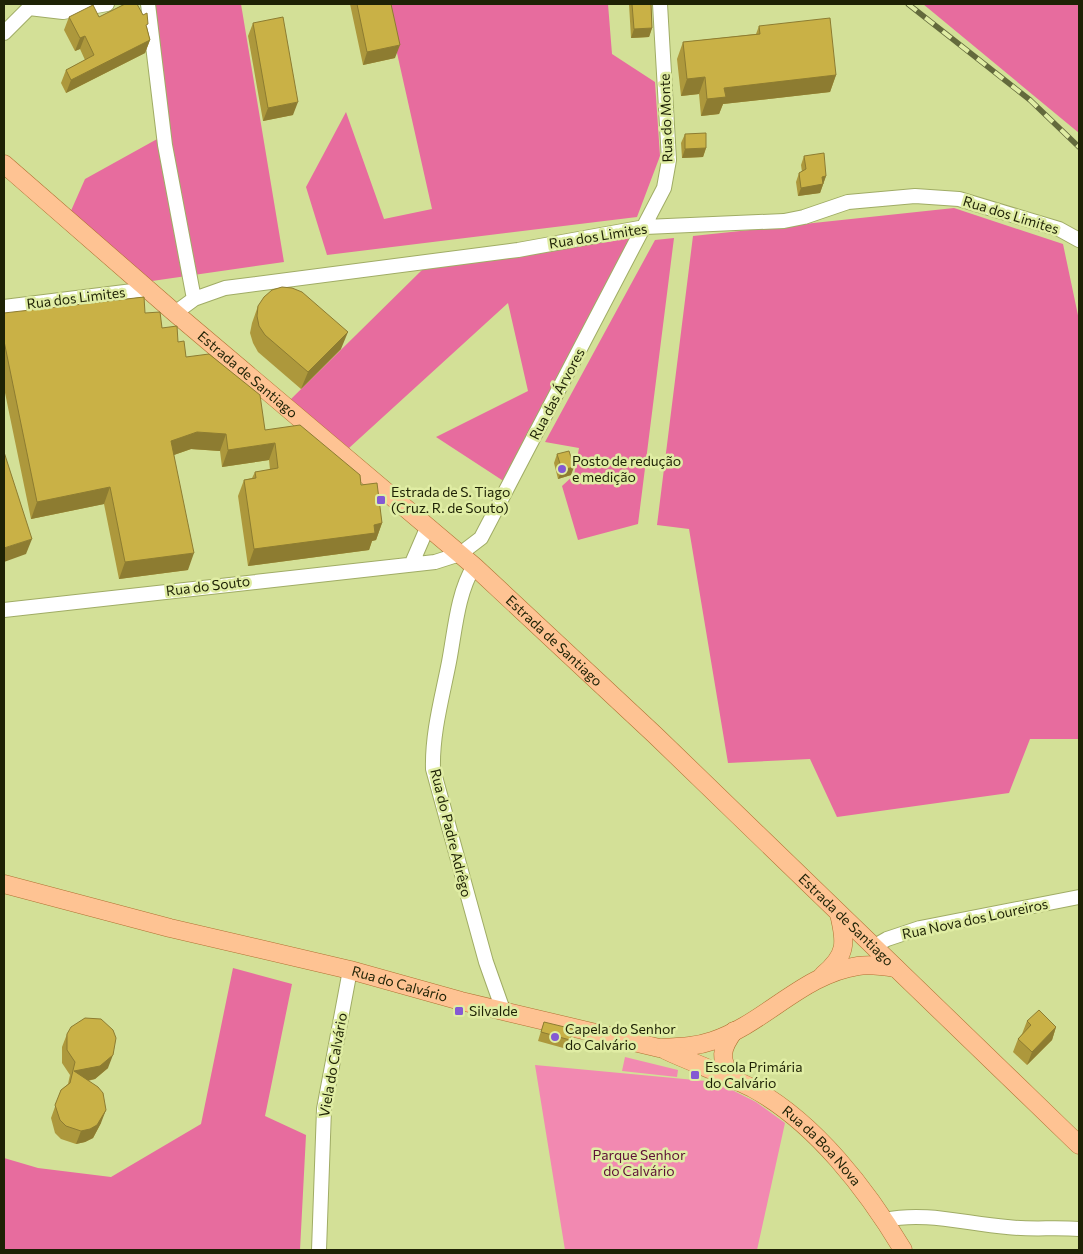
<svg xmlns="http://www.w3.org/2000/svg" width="1083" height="1254" font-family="Commissioner,sans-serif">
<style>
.green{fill:#f289b1}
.forest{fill:#e76c9e}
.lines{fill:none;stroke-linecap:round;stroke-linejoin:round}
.minor-casing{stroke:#a0ac65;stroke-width:16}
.major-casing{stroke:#b07132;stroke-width:19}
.minor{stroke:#fff;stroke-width:14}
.major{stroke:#fec393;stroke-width:18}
.rail-casing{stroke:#636a3c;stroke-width:5.5}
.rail{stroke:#e0eda4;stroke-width:4;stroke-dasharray:11;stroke-linecap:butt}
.wall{fill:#ad983c}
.shaded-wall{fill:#8d7c31}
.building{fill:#c9b146;stroke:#8d7c31}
.poi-dot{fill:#8459d3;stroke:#e0eda4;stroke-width:2}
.labels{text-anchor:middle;stroke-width:5;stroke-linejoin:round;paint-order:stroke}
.street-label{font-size:14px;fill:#1e2205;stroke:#e0eda4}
.poi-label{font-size:14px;fill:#1e2205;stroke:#e0eda4;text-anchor:start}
.park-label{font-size:14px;fill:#5e1136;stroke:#e0eda4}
</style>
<rect width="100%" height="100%" fill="#d3e097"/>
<path class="green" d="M625,1057L678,1070L677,1077L622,1071Z
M535,1065L716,1082L756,1102L785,1123L757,1250H565Z"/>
<path class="forest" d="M151,4H241L284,262L152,281L70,213L85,179L168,133Z
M386,4H608L612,54L655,82L660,156L637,217L327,255L306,187L346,112L384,219L432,209Z
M923,4H1079V133Z
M954,208L1063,244L1079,320V739H1030L1009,793L837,817L810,759L728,763L689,529L657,525L693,236Z
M633,237L505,482L436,437L528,391L508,303L349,448L290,400L422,270Z
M674,238L638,524L578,540L562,486L574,475L579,448L545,442L655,240Z
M233,968L292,984L265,1116L306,1135L300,1250H4V1158L38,1168L111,1177L201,1124Z"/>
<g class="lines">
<g class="minor-casing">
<path id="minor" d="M148,4L165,145L194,299
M29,8L63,12L107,4
M4,33L33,4
M4,307L149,289
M175,313L194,299L225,288L518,250L645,227L784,221L804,217L848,202L915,196L959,199L1059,229L1079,240
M412,563L428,526
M474,566C457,594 455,631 449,662C442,698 432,733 433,769L486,962L503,1010
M4,610L435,562L460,554L481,538L664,188L669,160L660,4
M873,947L887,939L920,928L1079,897
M885,1220C926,1211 966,1224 1007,1227C1030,1230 1055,1227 1079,1229
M319,1250L324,1109L350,970"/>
</g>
<g class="major-casing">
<g id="major">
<path id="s1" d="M4,164L175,313L474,566L655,735L1079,1145"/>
<path id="s2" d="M4,884L170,928L350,970L461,1001L659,1048C678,1047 695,1047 712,1041C764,1024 803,974 858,966C870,964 883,966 896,968"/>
<path d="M823,975C847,955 846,943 839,914"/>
<path id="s3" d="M665,1050C693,1063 724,1074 752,1088C815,1122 867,1190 903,1250"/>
<path d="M731,1079C720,1058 720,1050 734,1031"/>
</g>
</g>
<use href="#minor" class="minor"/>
<use href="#major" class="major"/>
<g class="rail-casing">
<path id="rail" d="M908,4L1030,100L1079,147"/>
</g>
<use href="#rail" class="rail"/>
</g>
<path class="wall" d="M350,4H391L395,58L363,65Z
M629,4H651L652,28L649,37L631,38Z
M69,17H99L147,27L150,40L145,53L66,93L61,83L66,70L85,60L80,49L75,51L64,30Z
M253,23L293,115L263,121L248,36Z
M759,26L836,75L830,92L723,104L719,114L701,116L699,94L681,96L677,59L683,42L756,34Z
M685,134L706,148L703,157L682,158L681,143Z
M804,156L826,176L820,193L798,196L796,182L799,173L802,172L801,165Z
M258,306L341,349L301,389L258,352L253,343L250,333L252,323Z
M4,313H145L178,342L186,357L265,430L361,485L382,523L376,540L372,541L369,550L248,566L238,496L244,480L252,478L255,472L270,470L269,460L222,467L220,451L191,449L174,455L188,570L119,579L104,504L31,519L4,388Z
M557,454L571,475L558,479L554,463Z
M1027,1021L1056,1027L1052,1040L1027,1065L1013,1052L1018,1039L1022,1034Z
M544,1022L570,1040L567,1049L538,1041L541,1031Z
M67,1034L108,1068L95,1079L88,1081L101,1123L93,1138L85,1142L76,1144L61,1139L55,1133L51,1118L61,1090L68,1084L70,1075L62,1063V1047Z"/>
<path class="shaded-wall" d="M652,28L649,37L631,38L634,29Z
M85,36L80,49L75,51L80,38Z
M150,40L145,53L66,93L71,80Z
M400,45L395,58L363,65L367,52Z
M836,75L830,92L723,104L719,114L701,116L707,99L724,88Z
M705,77L699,94L681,96L687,79Z
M298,102L293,115L263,121L268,108Z
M706,148L703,157L682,158L685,149Z
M826,176L820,193L798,196L801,188L822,177Z
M348,332L341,349L301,389L308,372Z
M197,432L226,434L220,451L191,449L165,458L171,441Z
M275,443L269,460L222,467L228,450Z
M574,467L571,475L558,479L562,470Z
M110,487L104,504L31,519L37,502Z
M382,523L376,540L372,541L369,550L248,566L254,549Z
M32,539L26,554L4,562V548Z
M194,553L188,570L119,579L125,562Z
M1056,1027L1052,1040L1027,1065L1032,1052Z
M113,1055L108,1068L95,1079L70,1084L74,1071Z
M106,1110L101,1123L93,1138L85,1142L76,1144L81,1131Z"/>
<path class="building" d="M125,4H137L143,15L147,13L148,24L146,25L150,40L71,80L66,70L94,55L85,36L80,38L69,17L93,5L99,17Z
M357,4H391L400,45L367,52Z
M632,4H651L652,28L634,29Z
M283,17L298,102L268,108L253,23Z
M830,18L836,75L724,88L726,97L707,99L705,77L687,79L683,42L760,34L759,26Z
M706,133V148L685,149V134Z
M824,153L826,176L822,177L823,184L801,188L799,173L806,169L804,156Z
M282,287L292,288L302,292L348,332L308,372L265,335L259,326L257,316L258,306L264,297L272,290Z
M144,297L145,313L160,312L162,328L177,326L178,342L184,341L186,357L209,354L260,395L265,430L300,425L360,475L361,485L377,483L382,523L374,525L375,533L254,549L244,480L256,478L255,472L278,468L275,443L228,450L226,434L197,432L171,441L194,553L125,562L110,487L37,502L4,341V313Z
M569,451L574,467L562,470L557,454Z
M4,452L32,539L4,548Z
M1039,1010L1056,1027L1032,1052L1018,1039L1031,1025L1027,1021Z
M85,1018L101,1019L113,1030L116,1038L113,1055L100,1066L74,1071L98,1087L103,1093L106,1110L97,1125L90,1129L81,1131L66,1126L60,1120L55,1105L61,1090L70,1083L75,1062L67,1050V1034L71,1027Z
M544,1022L573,1029L570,1040L541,1032Z"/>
<g class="poi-dot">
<circle cx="562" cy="469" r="5"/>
<rect x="376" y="495" width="10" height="10" rx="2.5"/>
<rect x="454" y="1006" width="10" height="10" rx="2.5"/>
<circle cx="555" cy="1037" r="5"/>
<rect x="690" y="1070" width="10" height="10" rx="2.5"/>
</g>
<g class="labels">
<g class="street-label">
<text transform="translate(666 118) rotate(-92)" y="5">Rua do Monte</text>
<text transform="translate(1011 215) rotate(17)" y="5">Rua dos Limites</text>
<text transform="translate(598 236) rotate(-9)" y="5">Rua dos Limites</text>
<text transform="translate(76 298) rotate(-7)" y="5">Rua dos Limites</text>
<text dy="5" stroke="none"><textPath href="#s1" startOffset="322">Estrada de Santiago</textPath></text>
<text transform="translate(557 394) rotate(-62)" y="5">Rua das Árvores</text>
<text transform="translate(208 586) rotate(-7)" y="5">Rua do Souto</text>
<text dy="5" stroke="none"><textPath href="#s1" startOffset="728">Estrada de Santiago</textPath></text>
<text transform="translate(451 833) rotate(76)" y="5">Rua do Padre Adrêgo</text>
<text transform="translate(975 919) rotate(-12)" y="5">Rua Nova dos Loureiros</text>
<text dy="5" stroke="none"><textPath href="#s1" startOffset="1132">Estrada de Santiago</textPath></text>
<text dy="5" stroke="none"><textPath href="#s2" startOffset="408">Rua do Calvário</textPath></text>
<text transform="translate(333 1065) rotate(-80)" y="5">Viela do Calvário</text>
<text dy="5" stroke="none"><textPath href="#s3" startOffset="186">Rua da Boa Nova</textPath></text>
</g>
<g class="poi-label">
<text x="572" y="466">Posto de redução<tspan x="572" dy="16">e medição</tspan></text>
<text x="391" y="497">Estrada de S. Tiago<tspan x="391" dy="16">(Cruz. R. de Souto)</tspan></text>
<text x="469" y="1016">Silvalde</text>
<text x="565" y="1034">Capela do Senhor<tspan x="565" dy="16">do Calvário</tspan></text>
<text x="705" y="1072">Escola Primária<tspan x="705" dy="16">do Calvário</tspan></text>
</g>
<g class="park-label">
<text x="639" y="1160">Parque Senhor<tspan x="639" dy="16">do Calvário</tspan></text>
</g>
</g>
<rect width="1083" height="1254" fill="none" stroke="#1e2205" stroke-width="10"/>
</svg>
